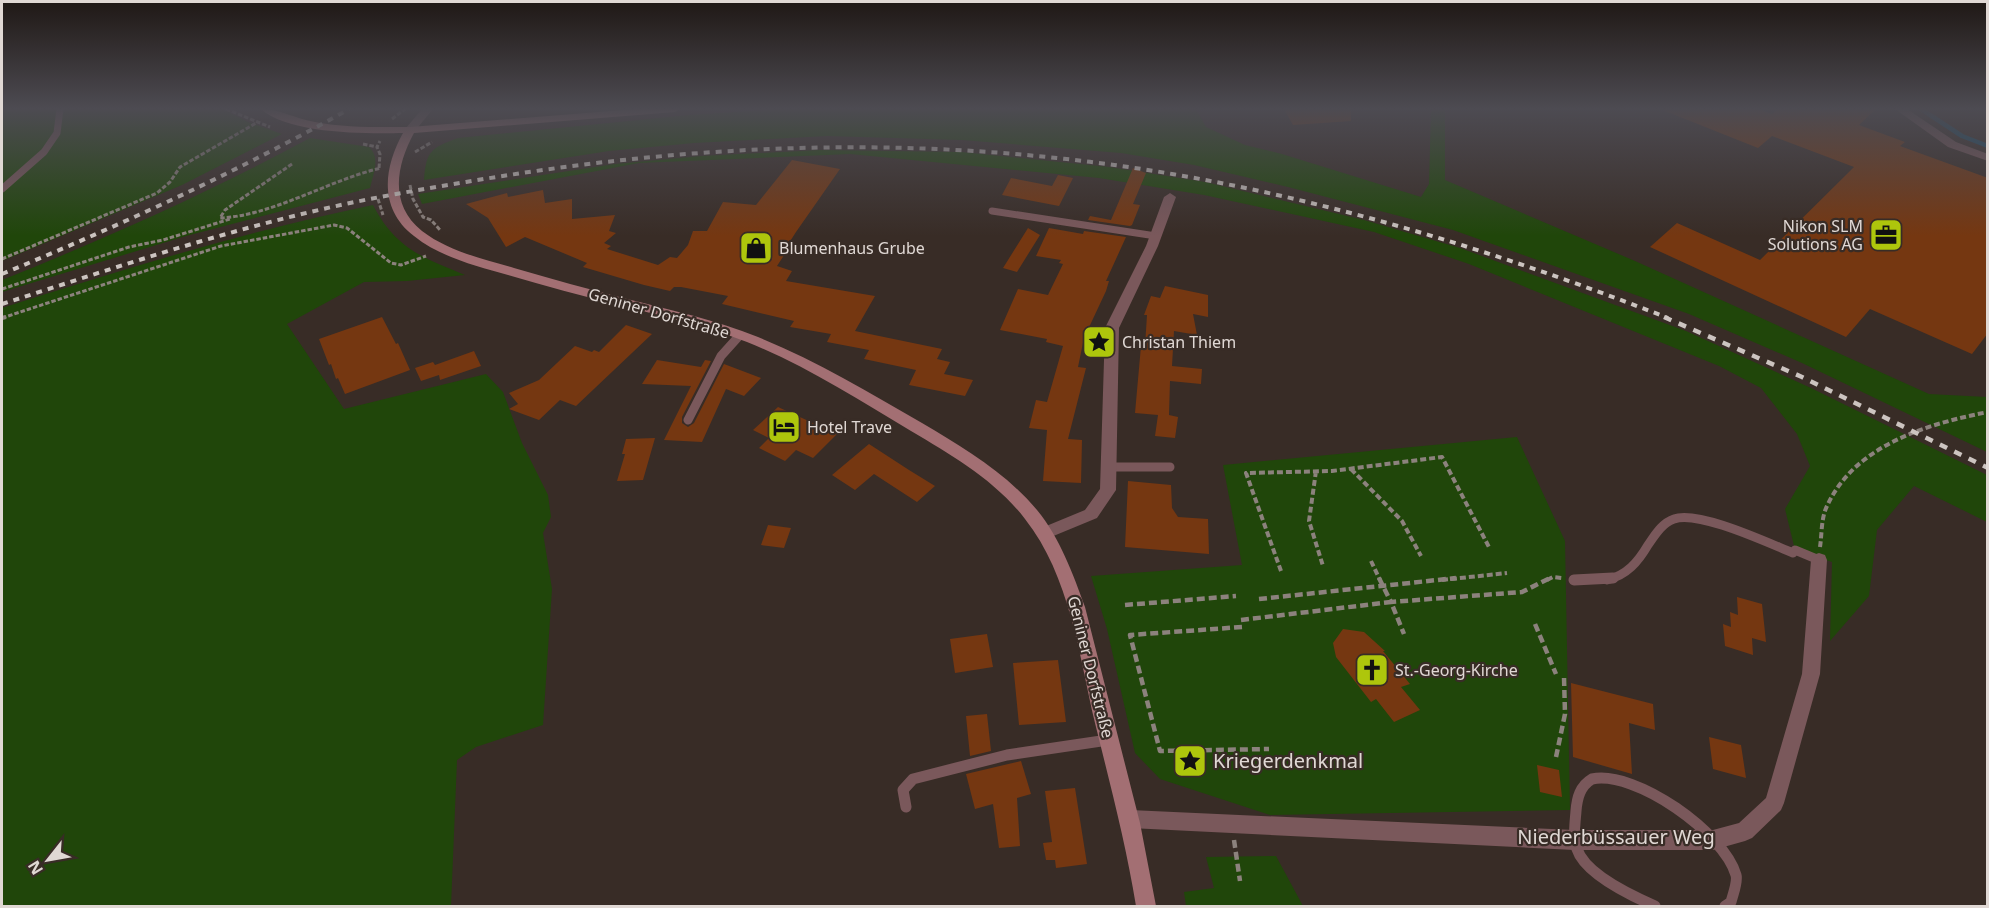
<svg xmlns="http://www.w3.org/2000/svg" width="1989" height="908" font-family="'Noto Sans',sans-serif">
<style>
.green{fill:#20460a}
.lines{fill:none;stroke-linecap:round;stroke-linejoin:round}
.stream{stroke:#114f6f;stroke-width:4.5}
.building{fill:#753711}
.path-far2{stroke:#8c827d;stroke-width:3;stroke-dasharray:4.5 2;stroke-linecap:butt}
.path-far1{stroke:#8c827d;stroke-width:4;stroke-dasharray:6 3;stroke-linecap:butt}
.path{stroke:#8c827d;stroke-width:4.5;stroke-dasharray:8 4;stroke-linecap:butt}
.service-far2{stroke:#7a585b;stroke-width:7}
.service-far1{stroke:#7a585b;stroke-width:9}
.service{stroke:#7a585b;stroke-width:11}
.minor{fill:#7a585b;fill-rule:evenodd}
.tertiary{fill:#7a585b;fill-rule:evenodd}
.secondary{fill:#a36f73;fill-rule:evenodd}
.rail-far1{stroke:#ccc4c0;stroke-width:4;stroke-dasharray:6 6;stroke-linecap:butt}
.rail{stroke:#ccc4c0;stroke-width:4.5;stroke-dasharray:8 8;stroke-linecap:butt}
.labels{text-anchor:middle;stroke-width:4.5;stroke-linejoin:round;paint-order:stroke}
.poi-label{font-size:16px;fill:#e0d8d4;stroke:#382c26;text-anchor:start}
.street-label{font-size:16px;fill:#e0d8d4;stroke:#382c26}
.near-poi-label{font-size:20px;fill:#e0d8d4;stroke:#382c26;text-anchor:start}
.near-street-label{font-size:20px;fill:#e0d8d4;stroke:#382c26}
</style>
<rect width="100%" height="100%" fill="#382c26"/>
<path class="green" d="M2,109H223L248,122L282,134L182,185L2,261Z
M777,109H1196L1206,127L1245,145L1282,154L1421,197L1429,184L1431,109H1445V180L1635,261L1929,394L1987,397V452L1802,363L1689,314L1453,230L1288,187L1194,165L1121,153L962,140L827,136L694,143L609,151L424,180C426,151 431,148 458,138L689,115Z
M310,138L369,147C381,158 373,174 370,188L186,236L2,292V280C107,238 210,192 310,138Z
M820,150L961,152L1109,167L1205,182L1364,220L1460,248L1686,331L1811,388L1987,475V522L1914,486L1877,530L1869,596L1830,641L1832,562L1795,550L1785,509L1810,466L1797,434L1761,388L1719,366L1469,264L1374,232L1204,195L1099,178L850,154L639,163L422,204L418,194L615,164L701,156Z
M373,205C396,249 422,257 465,275L407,281L364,282L287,324L344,409L486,374L503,392L522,443L548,495L551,517L543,533L552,589L543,725L476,747L457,760L451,906H2V308C124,269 247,231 373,205Z
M1517,437L1565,541L1570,810L1270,815L1160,779L1135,753L1107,629L1091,576L1242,565L1223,465Z
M1276,856L1303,906H1186L1184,892L1214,888L1206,857Z"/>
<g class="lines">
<path class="stream" d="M1921,109L1962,136L1988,146"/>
</g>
<path class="building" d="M1284,109H1351V121L1293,125Z
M1660,109H1758L1772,114L1777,109H1876L1859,125L1905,142L1900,146L1988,178V333L1972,354L1870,309L1846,337L1650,247L1677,223L1760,260L1854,167L1772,136L1758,148Z
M792,160L840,169L796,232L789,243H792L777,266L792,271L786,281L875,296L855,331L942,349L937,359L950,362L944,374L973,380L965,396L909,385L916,370L864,359L869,350L827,342L831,334L790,327L794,321L722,304L728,296L681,287H674L670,291L644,285L583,267L587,263L525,237L506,247L488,218L466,204L507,193L508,197L543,190L545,203L572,199V219L615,215L609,231L616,233L604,243L611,246L607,249L658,265L670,257L677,258L688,245L693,231H707L723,202L756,205Z
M1133,168L1146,173L1133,204L1140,205L1132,225L1130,226L1088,220L1090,216L1111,220Z
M1058,175L1073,178L1059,206L1002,195L1011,178L1052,186Z
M1028,228L1040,235L1017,272L1003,268Z
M1049,228L1083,234L1084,231L1126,237L1106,281H1109L1106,291L1084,338L1078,367L1086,368L1068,439L1082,440L1081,483L1043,481L1047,430L1029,428L1036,400L1047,402L1063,346L1046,342L1047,339L1000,330L1018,289L1048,295L1063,264L1059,263L1061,260L1036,256Z
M1165,286L1208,295V317L1193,314L1197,335L1174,331L1172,366L1202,369L1201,384L1170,381L1169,415L1178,417L1175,438L1155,436L1158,415L1135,413L1141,346H1145L1147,315H1144L1151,296L1160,298Z
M382,317L396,344L398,343L410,370L345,394L338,378L336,379L331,364L329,365L319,339Z
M626,325L652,334L576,406L560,400L539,420L509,409L518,404L509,393L539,380L575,346L592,352L594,350L599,352Z
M474,351L481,366L440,380L439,375L421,381L415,368L433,362L435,365Z
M657,360L701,367L705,360L711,361L682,417V423L688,427L694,423L724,364L761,378L744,396L726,389L702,442L664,440L691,386L642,384Z
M778,407L837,434L813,458L796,450L785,461L759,448L769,438L753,430Z
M655,438L643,480L617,481L625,454H622L626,439Z
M869,444L909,470L935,486L917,502L874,474L855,490L832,475Z
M1128,481L1171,485L1172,508L1178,517L1208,519L1209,554L1125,547Z
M768,525L791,528L784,548L761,545Z
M1737,597L1762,604L1766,642L1752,638L1753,655L1725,646L1723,624L1731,627L1730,612L1738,615Z
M1343,629L1364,632L1385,651H1383L1410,684L1401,687L1420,710L1394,722L1376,699L1371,702L1336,657L1333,643Z
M987,634L993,667L955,673L950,639Z
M1058,660L1066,722L1019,725L1013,663Z
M1571,683L1653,704L1655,730L1629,723L1632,774L1573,757Z
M987,714L991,751L970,756L966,716Z
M1709,737L1741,745L1746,778L1713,769Z
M1021,761L1031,794L1017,798L1020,846L999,848L993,804L975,809L966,774Z
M1537,765L1559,770L1562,797L1540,792Z
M1075,788L1087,864L1056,868L1055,860H1046L1043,843L1052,842L1045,791Z"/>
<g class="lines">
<path class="path-far2" d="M226,109L270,127
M392,119L405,109
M363,144L377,147
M415,152L432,142
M292,164L225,210L220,218C272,216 329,180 381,168
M379,168L380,154L377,147L380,141
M410,185L413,199L423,217L431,220L441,231
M378,199L383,215
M2,259L157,193L170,182L180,167L256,123
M2,289L129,247L163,240L230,219
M2,318L221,246L334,225L347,228L391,263L401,265L426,256"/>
<path class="path-far1" d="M2,318L6,317
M1351,469L1402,521L1421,556
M1316,471L1309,521L1323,566
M1820,547C1822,534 1821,518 1827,506C1855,445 1927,424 1988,412
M1371,561L1380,580
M1281,571L1246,473L1332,471L1442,457L1490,549
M1442,580L1507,573
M1547,580L1553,577L1562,578"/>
<path class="path" d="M1379,578L1391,602L1522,592L1550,578
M1259,599L1456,578
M1125,605L1236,596
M1241,620L1391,602L1404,634
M1535,624L1556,674
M1242,627L1130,635L1160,751L1269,749
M1556,757L1565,714L1564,677
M1234,840L1240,881"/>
<path class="service-far2" d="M2,189L44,152L57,133L60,109
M992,211L1156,236"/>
<path class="service-far1" d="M688,420L721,356L739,336
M1108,467H1170
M1607,580C1627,575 1638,562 1648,545C1655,535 1662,523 1674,519C1698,510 1768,543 1793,553L1795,550L1819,560"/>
<path class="service" d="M1574,580L1613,578
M906,807L903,790L913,779L1007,755L1108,740
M1655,906C1632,896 1585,874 1577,849C1573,836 1575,824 1576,811C1577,798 1580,786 1592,779C1636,770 1724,833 1736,875C1738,882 1733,894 1731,902L1725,906"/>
<path class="minor" d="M1895,109H1907L1956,142L1988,154V161L1948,147Z
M1170,193L1176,197L1158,246L1119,328L1116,490L1097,518L1051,537L1045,539L1039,537L1037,533L1039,529L1085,510L1100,489L1105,328L1146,246L1164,197Z
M1819,553L1825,555L1827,560L1820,674L1784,803L1781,810L1752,838L1745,841L1713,850H1574L1130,828L1123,826L1120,819L1123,812L1130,810L1574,830H1713L1739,823L1766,798L1802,674L1811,560L1813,555Z"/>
<path class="tertiary" d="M422,109H433L414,132H406V128Z"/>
<path class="secondary" d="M261,109C280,109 296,119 315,122C346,128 379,127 410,127L636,109H680L675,112L414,133C396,166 389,205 422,231C448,251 483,259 514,268C551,279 589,289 627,299C671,310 716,320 758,337C815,360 869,392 922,423C964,448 1005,472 1037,510C1060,538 1073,574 1085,607L1140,823L1156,906H1136C1126,844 1110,784 1095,723C1079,655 1070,576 1025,519C995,480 953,456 911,431C858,399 804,365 747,342C705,326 662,316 619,305C582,296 545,286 508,275C476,266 440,257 414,236C379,209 383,169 403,133C367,134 288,134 261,109Z"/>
<path class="rail-far1" d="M2,274C121,225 237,172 349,109
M2,304C108,270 214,234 323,209C370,198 418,190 466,182C659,149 851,137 1047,157C1260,178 1468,240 1668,318"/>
<path class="rail" d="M1664,317L1802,377L1988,468"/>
</g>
<linearGradient id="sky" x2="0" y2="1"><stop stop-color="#1f1815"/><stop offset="0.46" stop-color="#4d4b52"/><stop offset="1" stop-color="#4d4b52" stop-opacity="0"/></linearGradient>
<rect width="1989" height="236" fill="url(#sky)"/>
<defs>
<g id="office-square" transform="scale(1.725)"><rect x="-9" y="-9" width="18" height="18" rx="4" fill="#aec60c" stroke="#382c26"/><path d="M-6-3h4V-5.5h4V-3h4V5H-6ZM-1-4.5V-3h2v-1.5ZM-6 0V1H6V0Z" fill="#111"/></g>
<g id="shop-square" transform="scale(1.725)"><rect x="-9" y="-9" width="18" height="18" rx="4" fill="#aec60c" stroke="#382c26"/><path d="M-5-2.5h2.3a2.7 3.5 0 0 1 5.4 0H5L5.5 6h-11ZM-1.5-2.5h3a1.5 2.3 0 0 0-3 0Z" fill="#111"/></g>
<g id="sight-square" transform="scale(1.725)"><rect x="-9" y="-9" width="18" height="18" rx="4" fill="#aec60c" stroke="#382c26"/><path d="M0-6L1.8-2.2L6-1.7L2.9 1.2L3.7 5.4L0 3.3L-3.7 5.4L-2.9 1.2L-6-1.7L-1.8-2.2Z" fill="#111"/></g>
<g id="hotel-square" transform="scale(1.725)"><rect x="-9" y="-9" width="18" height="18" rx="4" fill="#aec60c" stroke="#382c26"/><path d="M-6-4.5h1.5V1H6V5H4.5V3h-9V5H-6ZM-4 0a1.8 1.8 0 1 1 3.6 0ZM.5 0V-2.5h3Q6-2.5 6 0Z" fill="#111"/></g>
<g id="church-square" transform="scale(1.725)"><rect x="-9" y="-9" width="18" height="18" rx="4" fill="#aec60c" stroke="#382c26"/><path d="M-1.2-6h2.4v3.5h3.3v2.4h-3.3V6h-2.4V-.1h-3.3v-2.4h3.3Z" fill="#111"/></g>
</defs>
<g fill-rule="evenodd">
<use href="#office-square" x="1886" y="235"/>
<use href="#shop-square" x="756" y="248"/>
<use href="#sight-square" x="1099" y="342"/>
<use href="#hotel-square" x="784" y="427"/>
<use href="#church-square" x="1372" y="670"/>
<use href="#sight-square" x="1190" y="761"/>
</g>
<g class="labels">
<g class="poi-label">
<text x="1863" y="232" text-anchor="end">Nikon SLM<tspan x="1863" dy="18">Solutions AG</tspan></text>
<text x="779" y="254">Blumenhaus Grube</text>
<text x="1122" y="348">Christan Thiem</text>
<text x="807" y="433">Hotel Trave</text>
<text x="1395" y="676">St.-Georg-Kirche</text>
</g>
<g class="street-label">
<text transform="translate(659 313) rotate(16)" y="6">Geniner Dorfstraße</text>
<text transform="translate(1091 667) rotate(76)" y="6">Geniner Dorfstraße</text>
</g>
<g class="near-poi-label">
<text x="1213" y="768">Kriegerdenkmal</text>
</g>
<g class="near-street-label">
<text x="1616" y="844">Niederbüssauer Weg</text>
</g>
</g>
<rect width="1989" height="908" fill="none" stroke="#e0d8d4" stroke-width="6"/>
<g transform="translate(48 860) rotate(239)" stroke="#382c26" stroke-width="4.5" paint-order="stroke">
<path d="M0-4.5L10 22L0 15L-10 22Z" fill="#e0d8d4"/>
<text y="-9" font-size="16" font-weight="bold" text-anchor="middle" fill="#e0d8d4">N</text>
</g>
</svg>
